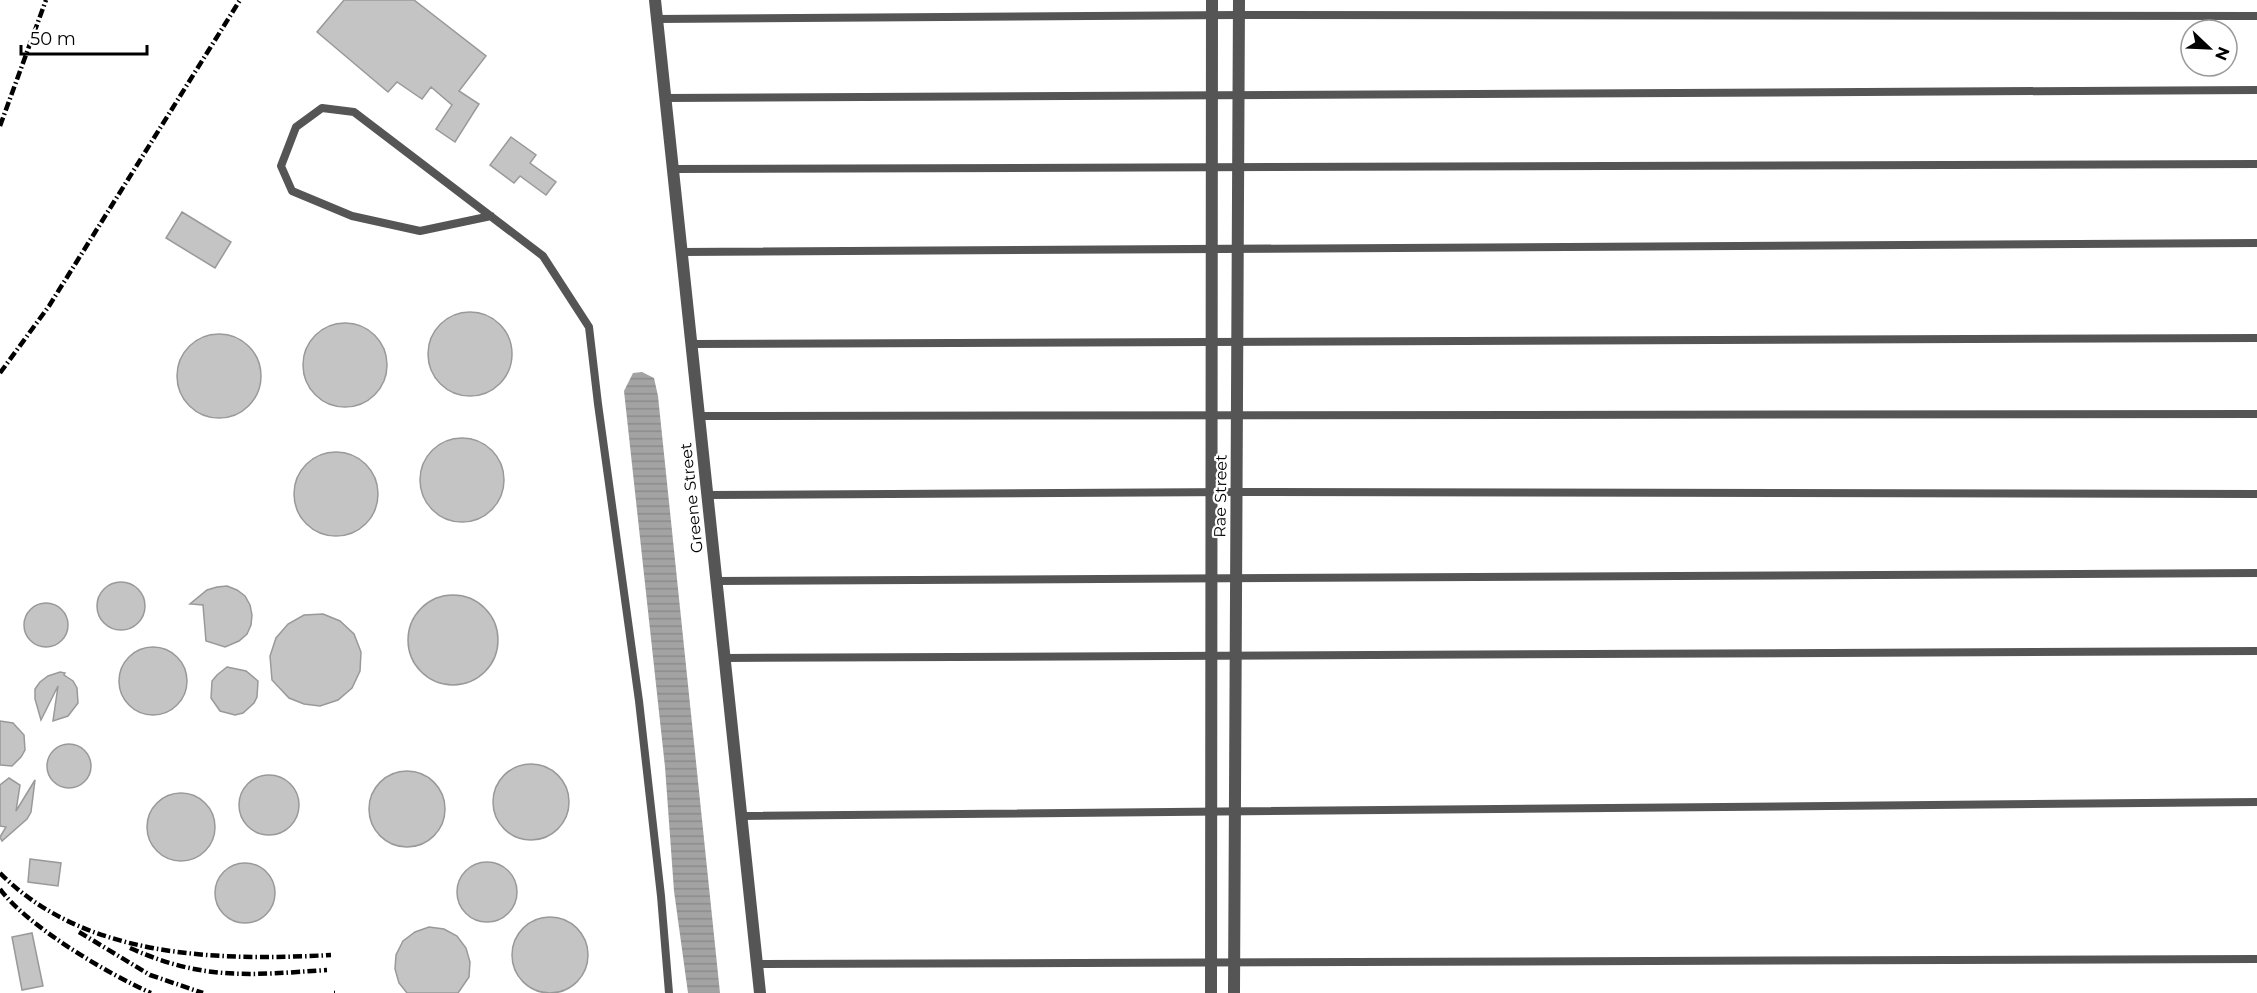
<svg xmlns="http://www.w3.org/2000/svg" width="2257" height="993" font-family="Montserrat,sans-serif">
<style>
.water{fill:url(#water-rules)}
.building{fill:#c4c4c4;stroke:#999;stroke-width:1.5}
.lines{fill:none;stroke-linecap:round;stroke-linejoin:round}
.service{stroke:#555;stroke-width:8}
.minor{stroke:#555;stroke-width:12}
.rail{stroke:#000;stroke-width:4.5;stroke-dasharray:9 3 1.5 3;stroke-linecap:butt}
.labels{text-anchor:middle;stroke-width:4.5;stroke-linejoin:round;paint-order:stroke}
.street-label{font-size:16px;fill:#000;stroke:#fff}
</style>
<defs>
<pattern id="water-rules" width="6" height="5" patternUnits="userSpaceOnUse" patternTransform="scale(1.5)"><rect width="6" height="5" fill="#a3a3a3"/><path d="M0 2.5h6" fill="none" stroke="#8b8b8b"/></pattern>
</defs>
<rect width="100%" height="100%" fill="#fff"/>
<path class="water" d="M642,372L654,378L658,396L720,993H688L674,891L665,767L624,391L633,373Z"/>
<path class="building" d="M344,0H414L486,56L459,91L479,104L455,142L436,129L452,105L431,87L422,99L397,82L388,92L317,32Z
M511,137L536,155L530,163L556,182L546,195L520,176L514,183L490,165Z
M182,212L231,242L215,268L166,238Z
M428 354a42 42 0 1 1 84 0a42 42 0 1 1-84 0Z
M303 365a42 42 0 1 1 84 0a42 42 0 1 1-84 0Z
M177 376a42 42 0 1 1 84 0a42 42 0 1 1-84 0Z
M420 480a42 42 0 1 1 84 0a42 42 0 1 1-84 0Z
M294 494a42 42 0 1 1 84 0a42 42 0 1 1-84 0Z
M97 606a24 24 0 1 1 48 0a24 24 0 1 1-48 0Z
M227,586L237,590L245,596L250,605L252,615L251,625L247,634L239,641L225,647L206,641L203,605L190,604L207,590L217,587Z
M408 640a45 45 0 1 1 90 0a45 45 0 1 1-90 0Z
M24 625a22 22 0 1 1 44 0a22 22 0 1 1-44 0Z
M323,614L340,621L354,634L361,652L360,671L352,688L338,700L320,706L304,704L289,698L272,680L270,656L276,638L288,624L304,615Z
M119 681a34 34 0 1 1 68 0a34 34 0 1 1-68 0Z
M227,667L246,671L258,681L257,697L254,703L243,713L235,715L220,711L211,698L212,681L217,675Z
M60,672L65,673L64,675L73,681L77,688L78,703L68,716L53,721L58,686L41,720L35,699V689L40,682L48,676Z
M0,721L13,723L24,735L25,750L21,757L12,766L0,765Z
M47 766a22 22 0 1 1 44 0a22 22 0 1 1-44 0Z
M493 802a38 38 0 1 1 76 0a38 38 0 1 1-76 0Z
M369 809a38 38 0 1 1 76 0a38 38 0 1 1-76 0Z
M239 805a30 30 0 1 1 60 0a30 30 0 1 1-60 0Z
M9,778L20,785L16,811L35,780L31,812L27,819L2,841L0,837L6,827L0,826V785Z
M147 827a34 34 0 1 1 68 0a34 34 0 1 1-68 0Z
M30,859L61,863L58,886L28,882Z
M457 892a30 30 0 1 1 60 0a30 30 0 1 1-60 0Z
M215 893a30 30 0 1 1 60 0a30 30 0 1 1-60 0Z
M512 955a38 38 0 1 1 76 0a38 38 0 1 1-76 0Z
M429,927L444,929L457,936L466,948L470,962L469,977L458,993H407L399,983L395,969L396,955L403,941L415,932Z
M32,933L43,986L22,990L12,937Z"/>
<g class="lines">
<path class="service" d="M656,19L1238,15L2257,16
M665,98L2257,90
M672,169L2257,164
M491,216L420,231L352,216L292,191L281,166L296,127L322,108L354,112L543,256L589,327L598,404L639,701L661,896L669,993
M681,252L2257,243
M691,344L2257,338
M699,416L2257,414
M707,495L1236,492L2257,494
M716,581L2257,573
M725,658L2257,651
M741,816L2257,802
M757,964L2257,959"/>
<path class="minor" d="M655,0L760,993
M1211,993L1212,0
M1234,993L1239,0"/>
<path class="rail" d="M0,126L46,0
M0,373L49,306L240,0
M0,873C85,959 219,961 331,955
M0,889C27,926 108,974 151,993
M79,932L150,975L203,993
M130,948C204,981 250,975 327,970
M334,993H335"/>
</g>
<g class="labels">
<g class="street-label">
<text transform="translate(1220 496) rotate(-89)" y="6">Rae Street</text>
<text transform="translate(691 498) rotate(-96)" y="6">Greene Street</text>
</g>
</g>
<g transform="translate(2209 48) rotate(113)"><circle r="28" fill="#ffffff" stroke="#999999" stroke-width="1.5"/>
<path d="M0-4.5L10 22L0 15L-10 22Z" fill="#000000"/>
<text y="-9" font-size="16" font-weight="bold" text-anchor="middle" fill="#000000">N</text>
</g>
<path d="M21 45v9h126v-9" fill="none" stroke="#000000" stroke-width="3"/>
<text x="30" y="45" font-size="18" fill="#000000" stroke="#ffffff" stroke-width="4.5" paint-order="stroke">50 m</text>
</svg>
